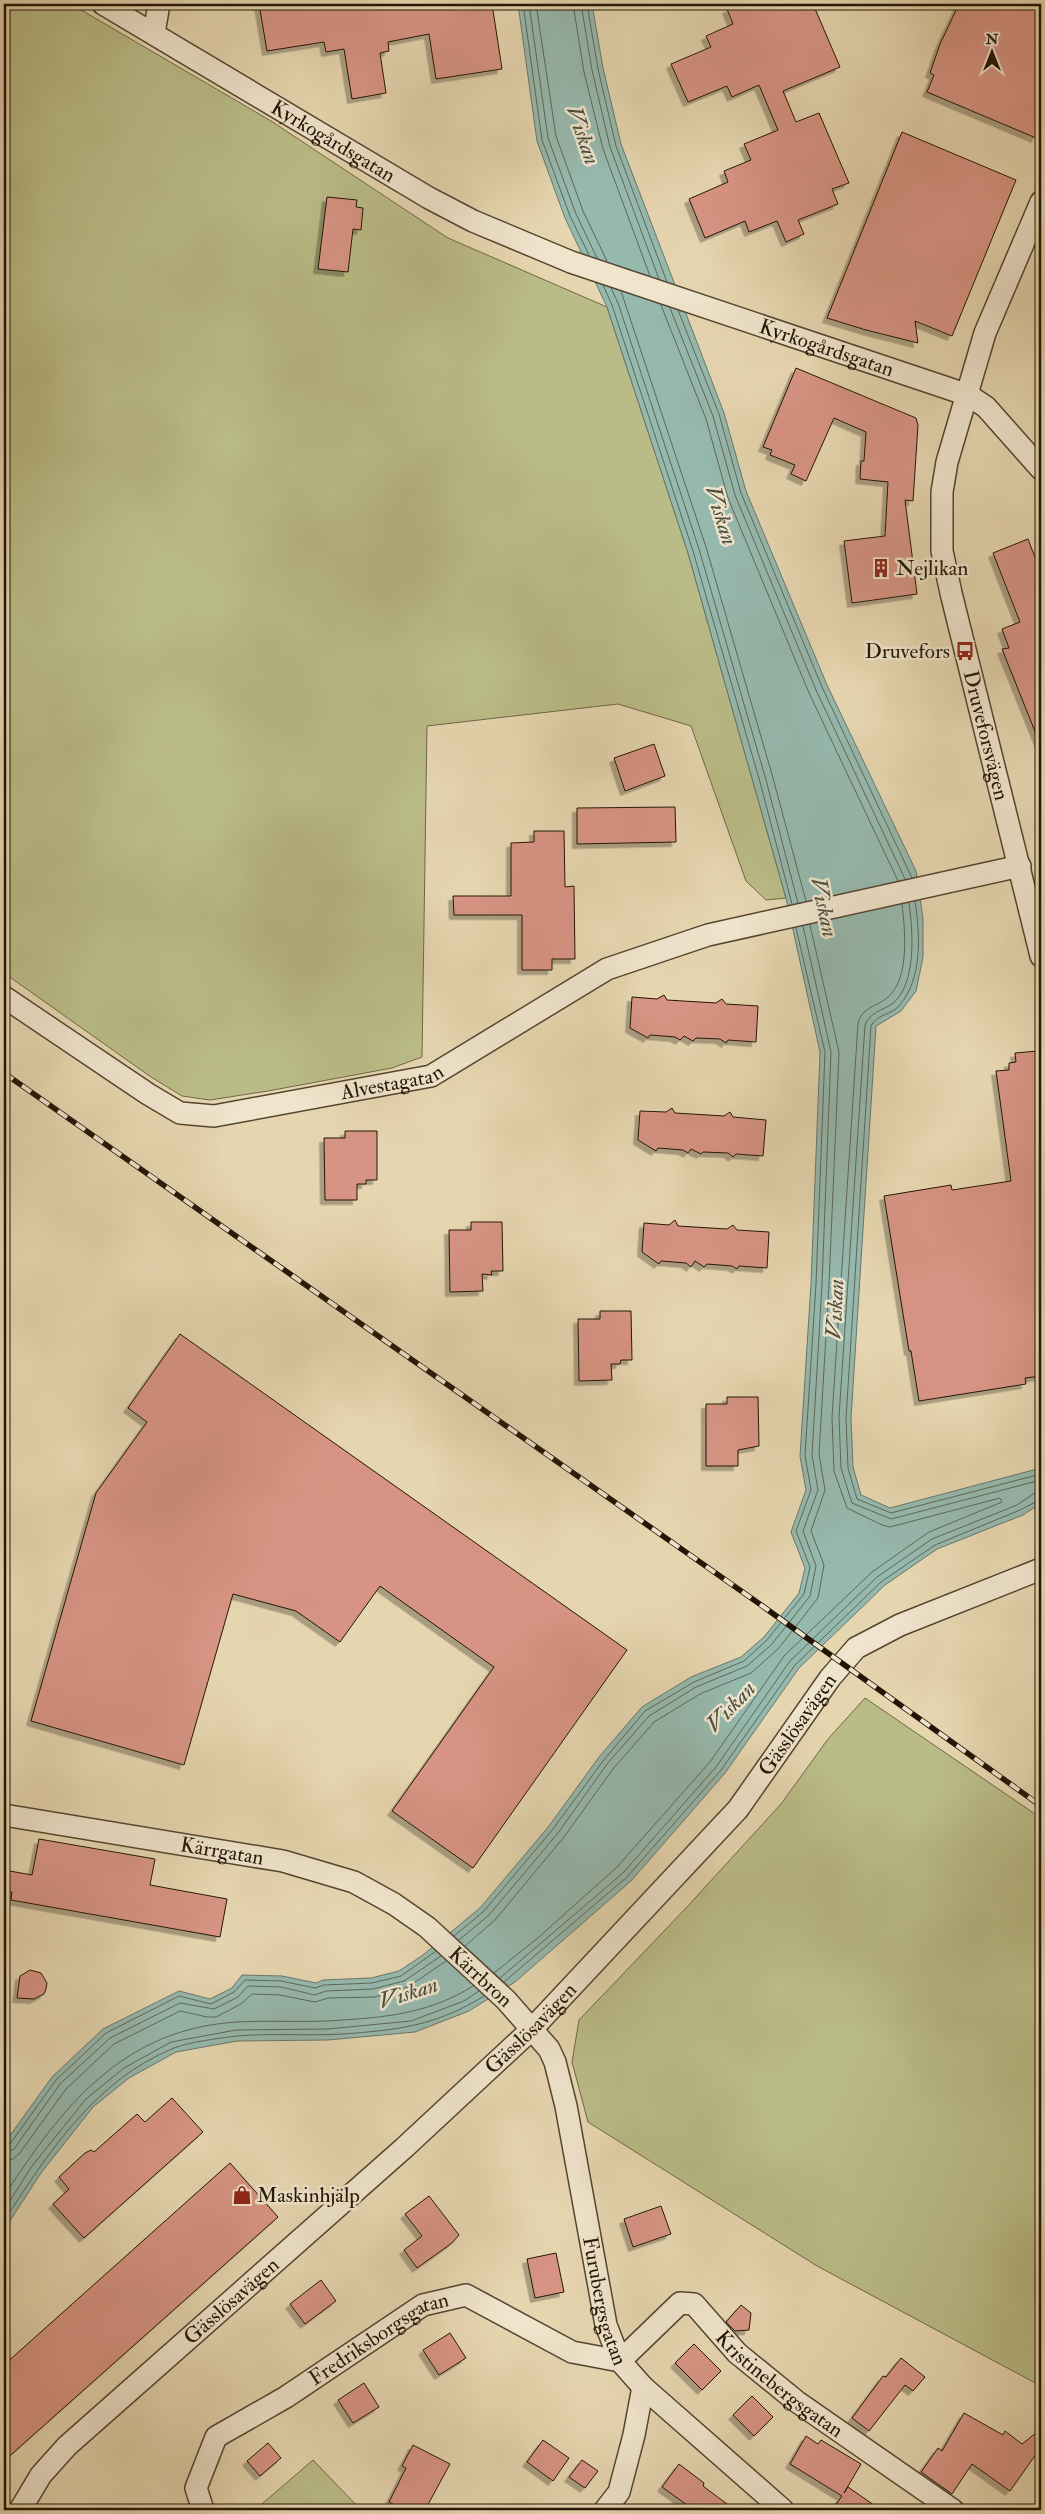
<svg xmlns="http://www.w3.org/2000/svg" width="1045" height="2514" font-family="'IM FELL Double Pica',serif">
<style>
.green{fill:#babc87;stroke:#6e6846}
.water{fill:#96b9ae;stroke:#68776a}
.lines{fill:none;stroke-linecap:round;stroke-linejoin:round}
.shore{stroke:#5c675a;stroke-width:1}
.building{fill:#d79484;stroke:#231505;filter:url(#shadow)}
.minor-casing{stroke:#544530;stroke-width:24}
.minor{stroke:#efe4cc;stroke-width:21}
.rail-casing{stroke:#231505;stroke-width:5.5}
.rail{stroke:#efe4cc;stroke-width:4;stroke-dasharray:11;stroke-linecap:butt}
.labels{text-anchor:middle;stroke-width:5;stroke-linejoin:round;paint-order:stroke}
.street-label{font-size:21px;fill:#231505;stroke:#efe4cc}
.poi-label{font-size:21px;fill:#231505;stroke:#efe4cc;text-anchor:start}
.water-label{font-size:22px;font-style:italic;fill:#4b4e40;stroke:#efe4cc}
</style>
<defs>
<filter id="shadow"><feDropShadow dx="-4.5" dy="4.5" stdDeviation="0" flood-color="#0004"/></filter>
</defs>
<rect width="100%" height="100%" fill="#e6d6b0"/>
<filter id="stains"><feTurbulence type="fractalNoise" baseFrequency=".004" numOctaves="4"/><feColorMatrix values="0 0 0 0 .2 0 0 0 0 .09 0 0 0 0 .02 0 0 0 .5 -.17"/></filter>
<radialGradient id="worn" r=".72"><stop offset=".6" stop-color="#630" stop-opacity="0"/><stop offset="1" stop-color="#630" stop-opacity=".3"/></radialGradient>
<path class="green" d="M4,4H71L271,121L448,238L607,307L688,553L786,898L766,900L746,881L691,726L618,704L427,726L422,1057L392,1068L268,1091L210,1100L182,1096L151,1077L4,973Z
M865,1698L1041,1818V2386L817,2266L588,2122L572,2062L579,2020L686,1908L781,1804L828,1739Z
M313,2460L361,2510H255Z"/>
<path class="water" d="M518,4H592L603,68L621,144L724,413L746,491L827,685L916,871L923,919V957L916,991L901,1011L876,1026L851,1418L853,1467L861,1495L890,1508L1041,1468V1503L1023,1515L937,1549L885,1585L799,1668L725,1773L631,1881L515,1982L469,2011L415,2032L328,2040L237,2041L176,2052L129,2078L93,2107L41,2173L4,2230V2144L52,2077L103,2029L179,1991L210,1999L232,1988L242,1975L282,1976L316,1983L323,1980L371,1978L399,1971L423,1955L480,1908L549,1826L599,1757L642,1707L691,1677L741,1657L764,1637L799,1593L805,1568L791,1532L806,1490L800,1456L811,1284L820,1052L786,898L688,553L607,307L565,218L537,141Z"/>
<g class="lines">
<path class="shore" d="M523,4L542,140L570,216L589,255
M529,4L548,138L576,214L597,258
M536,4L556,136L583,211L607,261
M573,4L584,72L603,149L650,276
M581,4L592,70L610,147L659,279
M587,4L598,69L616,146L667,282
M603,285L612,305L693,551L760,782L792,904
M611,288L618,303L699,549L766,780L798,903
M621,291L706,547L773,778L806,901
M661,305L706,419L728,498L809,693L898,881
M670,308L713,416L735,495L816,690L905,879
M678,310L719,414L741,493L822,687L912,878
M915,901C920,935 923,978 899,1006C892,1014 876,1015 871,1026L846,1418L848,1468L857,1499L891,1513L1041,1474
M909,903C913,930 917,985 892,1004C883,1010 869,1013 865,1025L839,1417L841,1468L852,1503L891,1519L1041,1480
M454,1936L484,1911L553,1829L603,1761L645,1711L694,1682L744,1661L767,1640L804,1594L810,1567L796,1531L811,1490L805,1455L816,1284L825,1052L796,928
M459,1940L489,1915L558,1833L607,1764L649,1716L696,1687L747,1666L772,1644L810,1596L816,1566L803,1531L818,1490L812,1455L822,1284L831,1052L803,926
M465,1946L495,1920L564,1837L613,1769L654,1722L700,1694L751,1673L778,1649L818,1598L824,1565L811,1531L825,1490L819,1454L829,1284L839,1052L810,925
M494,1973L539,1937L617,1867L710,1762L784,1656L872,1572L929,1532L1002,1502L1000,1498L890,1527L882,1525L847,1508L834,1471L832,1417L858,1024C861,1007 877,1007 888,997C910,978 905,930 902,904
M500,1978L623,1873L716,1767L790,1661L877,1577L932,1539L1017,1505L1035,1493L1041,1492
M504,1982L627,1877L721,1770L795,1665L881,1582L935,1545L1020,1510L1041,1499
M4,2147L10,2144L56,2080L106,2033L179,1996L211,2004L234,1992L245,1980L281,1981L315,1988L324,1985L372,1983L401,1976L436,1951
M4,2153L14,2149L60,2084L110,2038L180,2003L214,2009L238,1997L248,1986L281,1987L315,1995L326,1991L373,1989L404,1981L441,1956
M4,2160L13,2159L19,2154L66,2089L114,2044L180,2011L207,2017H216L241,2004L252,1994L280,1995L315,2002L328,1998L375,1997L408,1987L446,1961
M4,2196C62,2107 122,2029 237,2022C272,2020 308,2023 343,2020C390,2017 432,2012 473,1986
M4,2210L32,2166L86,2099L124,2068L171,2042L236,2030L327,2029L411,2021L464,2001L479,1991
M4,2221C48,2153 95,2080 174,2048C189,2042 220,2038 237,2036C272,2033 308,2036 343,2034C397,2030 436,2026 484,1996"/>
</g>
<path class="building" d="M259,4H492L502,69L436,79L429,34L388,42L389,51L380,53L386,93L352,99L344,49L326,52L324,42L267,51Z
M739,4H813L840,67L783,91L796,122L819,113L849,183L832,189L838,204L798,220L804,234L786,242L777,221L749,232L745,221L705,238L689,199L728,182L724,171L751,160L744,144L778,130L759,85L732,97L727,86L688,102L671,64L711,47L706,36L733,24L727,9Z
M959,4H1041V124L1036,138L927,92L934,75L930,73L940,44Z
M902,132L1016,180L952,336L915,321L918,343L866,330L827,318Z
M327,197L357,200L356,207L363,208L361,230L353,229L348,272L318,269Z
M796,368L916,418L918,425L913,501L905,500L917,594L852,603L844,541L885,536L888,482L860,479L861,461H864L866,432L834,418L806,481L791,474L795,465L770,455L772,450L763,447Z
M1028,539L1041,573L1040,744L1002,649L1009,648L1002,629L1020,622L993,553Z
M654,744L665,776L625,791L614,758Z
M675,807L676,842L577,844V808Z
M534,831H564L565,887L574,886L575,959H552V970H522V915H454L453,896H511V843L534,842Z
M664,995L667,1000L716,1003L722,999L726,1004L758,1006L756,1042L728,1040L726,1043L720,1039L696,1038L693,1041L684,1036L680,1040L675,1037L650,1035L648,1038L630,1028L632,997L657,999Z
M1038,1051L1041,1076V1376L1025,1378L1026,1384L919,1401L911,1351H909L884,1196L951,1185L952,1190L1011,1181L996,1071L1009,1070V1063L1016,1062L1015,1053Z
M672,1108L675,1113L724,1116L730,1112L733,1117L766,1120L763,1156L736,1154L733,1157L728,1153L703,1152L701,1154L691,1149L688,1153L683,1150L658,1148L656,1151L638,1140L640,1111L666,1112Z
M345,1131H377V1180H366V1184H357V1200H325L324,1138H345Z
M675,1220L678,1226L727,1229L733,1225L737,1230L769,1232L767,1268L739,1266L737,1269L732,1266L707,1264L704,1267L695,1261L691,1267L686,1263L661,1261L659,1264L642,1252L644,1223L669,1225Z
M471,1222H502L503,1271H491L492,1275L482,1274L483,1291L450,1292L449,1230H471Z
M600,1311H631L632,1360H621L620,1364H611L612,1380L579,1381L578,1319H600Z
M180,1334L627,1650L473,1868L392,1811L494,1667L380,1586L340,1642L296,1611L233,1594L184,1765L31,1721L96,1493L147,1422L128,1408Z
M727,1397H758L759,1446L738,1450V1466H706V1404H727Z
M39,1839L155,1859L150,1885L227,1899L220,1937L11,1900L12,1892L4,1891V1870L32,1875Z
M30,1970L41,1973L47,1983L46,1989L44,1994L34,1999L17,1998L20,1976Z
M172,2098L203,2132L84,2238L53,2204L69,2189L59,2177L85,2153L91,2150L94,2152L137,2114L145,2122Z
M230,2163L278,2217L4,2461V2365Z
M429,2196L459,2235L452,2243L417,2268L404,2250L422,2236L405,2214Z
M661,2206L671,2234L633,2247L624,2219Z
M556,2253L564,2292L535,2298L527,2259Z
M321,2280L336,2301L305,2324L290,2304Z
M741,2305L751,2313L749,2330L735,2331L726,2322Z
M450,2333L466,2358L439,2375L423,2350Z
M694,2344L721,2371L702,2390L675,2363Z
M901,2358L925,2377L913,2391L905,2385L869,2431L852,2418L883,2376L886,2377Z
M364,2383L379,2407L353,2423L338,2400Z
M752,2396L773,2417L754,2436L733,2415Z
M964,2413L1003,2435L1005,2431L1022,2444L1041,2429V2447L1010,2491L972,2464L952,2494L921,2472L938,2448L942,2451Z
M806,2436L818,2444L821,2440L861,2464L844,2493L848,2487L881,2510H832L842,2496L790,2464Z
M543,2440L569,2458L553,2481L527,2462Z
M268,2443L281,2458L260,2476L247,2461Z
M413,2445L450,2464L425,2510H404L389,2502L406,2468L402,2466Z
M582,2460L598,2471L585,2488L569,2477Z
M679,2464L704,2483L703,2486L735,2510H694L662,2487Z"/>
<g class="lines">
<g class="minor-casing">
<g id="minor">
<path id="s1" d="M103,4L429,198L473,221L571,262L968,395L986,407L1041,469"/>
<path d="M154,33L159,4"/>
<path id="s2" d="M1041,202L985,333L947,462L942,492V551L951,593L1041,956"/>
<path id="s3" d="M4,997L148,1094L180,1113L214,1116L431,1076L607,969L708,935L1020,866"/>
<path id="s4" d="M4,1815L283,1861L354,1882L394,1904L427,1927L506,2000L549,2049L555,2062L566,2106L606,2325L620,2361L643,2387L783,2510"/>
<path id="s5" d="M20,2510L41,2475L67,2446L404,2148L532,2029L738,1809L830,1678L856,1648L900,1625L1041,1569"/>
<path id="s6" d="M203,2510L196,2488L216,2437L286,2397L423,2305L466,2295L572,2352L620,2361L680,2303L694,2304L737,2353L796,2401L953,2510"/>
<path d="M605,2510L619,2492L634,2435L643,2387"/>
</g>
</g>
<use href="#minor" class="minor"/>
<g class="rail-casing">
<path id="rail" d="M4,1073L754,1600L1041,1806"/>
</g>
<use href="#rail" class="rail"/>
</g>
<defs>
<g id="building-bare" transform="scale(1.5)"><path d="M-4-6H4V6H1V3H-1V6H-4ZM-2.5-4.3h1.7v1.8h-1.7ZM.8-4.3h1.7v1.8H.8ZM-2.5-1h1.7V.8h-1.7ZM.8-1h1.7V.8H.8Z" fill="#8f2418" stroke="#efe4cc" stroke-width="2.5" paint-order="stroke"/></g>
<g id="bus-bare" transform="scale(1.5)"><path d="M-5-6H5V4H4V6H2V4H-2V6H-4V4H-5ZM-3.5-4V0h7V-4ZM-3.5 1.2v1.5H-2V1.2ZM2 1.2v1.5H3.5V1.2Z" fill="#8f2418" stroke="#efe4cc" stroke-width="2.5" paint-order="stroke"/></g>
<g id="shop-bare" transform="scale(1.5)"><path d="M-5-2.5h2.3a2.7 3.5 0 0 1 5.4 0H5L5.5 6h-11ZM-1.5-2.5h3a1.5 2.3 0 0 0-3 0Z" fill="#8f2418" stroke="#efe4cc" stroke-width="2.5" paint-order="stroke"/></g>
</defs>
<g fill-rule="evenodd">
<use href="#building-bare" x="881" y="568"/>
<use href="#bus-bare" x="965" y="651"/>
<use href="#shop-bare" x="242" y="2195"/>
</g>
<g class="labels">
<g class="street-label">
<text dy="7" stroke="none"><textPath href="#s1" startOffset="268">Kyrkogårdsgatan</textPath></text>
<text dy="7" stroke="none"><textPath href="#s1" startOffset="805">Kyrkogårdsgatan</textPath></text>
<text dy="7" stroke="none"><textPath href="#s2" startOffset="556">Druveforsvägen</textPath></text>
<text dy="7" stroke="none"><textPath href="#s3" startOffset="426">Alvestagatan</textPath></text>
<text dy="7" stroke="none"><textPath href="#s5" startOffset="1109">Gässlösavägen</textPath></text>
<text dy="7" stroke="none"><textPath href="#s4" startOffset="221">Kärrgatan</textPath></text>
<text dy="7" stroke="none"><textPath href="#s4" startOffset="516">Kärrbron</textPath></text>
<text dy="7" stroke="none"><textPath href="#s5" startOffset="704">Gässlösavägen</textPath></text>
<text dy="7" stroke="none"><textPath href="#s4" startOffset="874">Furubergsgatan</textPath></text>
<text dy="7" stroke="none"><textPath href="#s5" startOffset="299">Gässlösavägen</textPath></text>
<text dy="7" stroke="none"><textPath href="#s6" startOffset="269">Fredriksborgsgatan</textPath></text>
<text dy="7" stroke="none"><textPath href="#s6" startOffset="752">Kristinebergsgatan</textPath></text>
</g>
<g class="poi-label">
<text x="896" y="575">Nejlikan</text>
<text x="950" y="658" text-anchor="end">Druvefors</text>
<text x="257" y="2202">Maskinhjälp</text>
</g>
<g class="water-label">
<text transform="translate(584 135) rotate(71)" y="8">Viskan</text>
<text transform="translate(722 515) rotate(73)" y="8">Viskan</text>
<text transform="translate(825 907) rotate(78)" y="8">Viskan</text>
<text transform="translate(834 1309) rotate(-87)" y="8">Viskan</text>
<text transform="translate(730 1706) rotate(-46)" y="8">Viskan</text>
<text transform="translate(408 1992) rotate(-17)" y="8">Viskan</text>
</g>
</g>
<rect width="1045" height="2514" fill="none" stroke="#e6d6b0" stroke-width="20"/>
<rect x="5" y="5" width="1035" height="2504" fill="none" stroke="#231505" stroke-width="2.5"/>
<rect x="10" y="10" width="1025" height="2494" fill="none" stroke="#231505"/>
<g transform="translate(992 52)" stroke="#efe4cc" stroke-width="4" paint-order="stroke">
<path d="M0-4L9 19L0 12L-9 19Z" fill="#231505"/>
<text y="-8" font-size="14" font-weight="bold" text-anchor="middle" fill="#231505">N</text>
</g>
<rect width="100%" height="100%" filter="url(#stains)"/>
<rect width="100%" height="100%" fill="url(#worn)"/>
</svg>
